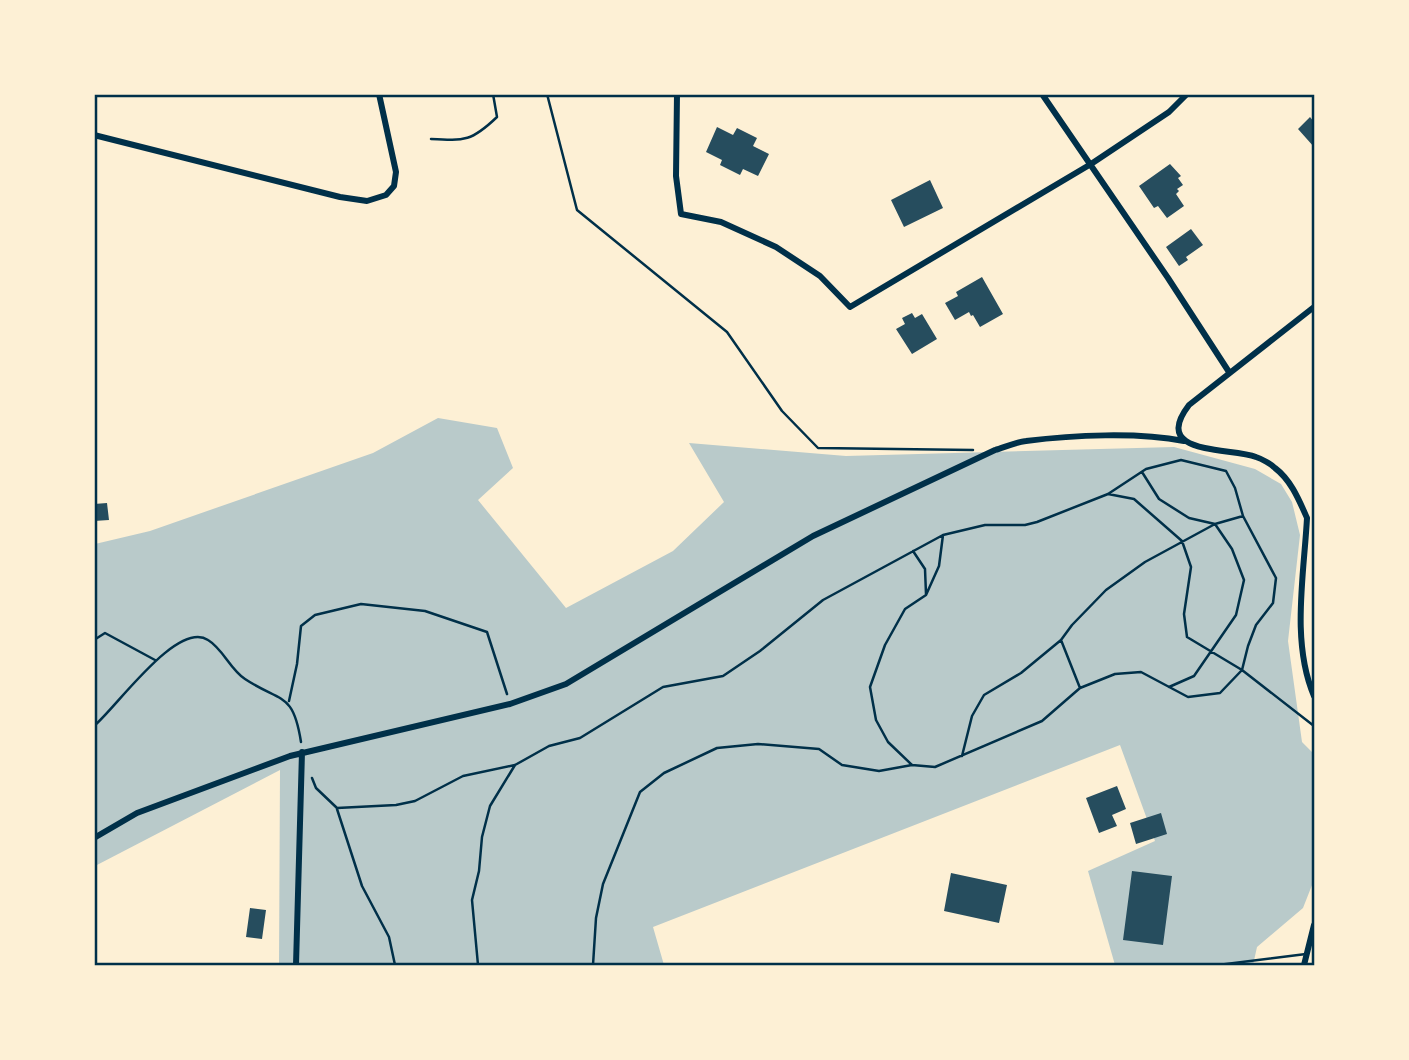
<svg xmlns="http://www.w3.org/2000/svg" width="1409" height="1060" font-family="Georgia,serif">
<style>
.green{fill:#b9caca}
.building{fill:#264d5e}
.lines{fill:none;stroke-linecap:round;stroke-linejoin:round}
.path{stroke:#003049;stroke-width:2.5}
.service{stroke:#003049;stroke-width:2.5}
.minor{stroke:#003049;stroke-width:6}
.neatline{fill:none;stroke:#003049;stroke-width:2.5}
</style>
<rect width="100%" height="100%" fill="#fdf0d5"/>
<path class="green" d="M438,418L497,428L513,468L478,500L566,608L673,551L724,502L689,443L846,456L1174,447L1255,469L1281,484L1292,502L1300,535L1288,641L1302,742L1314,754V880L1303,908L1257,947L1253,965H1115L1088,871L1155,841L1120,745L653,927L664,965H279L280,770L95,866V544L150,531L373,453Z"/>
<path class="building" d="M1310,117L1314,122V147L1298,129Z
M717,127L733,135L737,128L757,138L753,146L769,154L758,176L743,169L740,175L720,165L722,160L706,152Z
M1170,164L1181,176L1178,178L1183,185L1177,189L1179,191L1176,194L1184,206L1167,218L1158,206L1154,208L1139,186Z
M930,180L943,208L904,227L891,200Z
M1191,229L1203,245L1186,257L1188,260L1179,266L1166,247Z
M982,277L1003,314L980,327L973,315L971,316L969,312L955,320L945,303L958,296L956,292Z
M912,313L915,318L922,314L937,339L912,354L896,329L905,324L902,318Z
M107,503L109,520L94,521V504Z
M1117,786L1126,809L1112,815L1117,826L1099,833L1086,798Z
M1161,813L1167,834L1136,844L1130,823Z
M1132,871L1172,876L1163,945L1123,940Z
M951,873L1007,885L999,923L944,911Z
M250,908L266,910L262,939L246,937Z"/>
<g class="lines">
<path class="path" d="M547,94L577,210L727,332L782,411L818,448L973,450
M431,139C465,141 472,141 497,117L493,94
M1142,472L1159,499L1189,518L1215,524L1243,516
M943,535L939,566L926,595L905,609L885,645L870,687L876,720L888,742L912,765L935,767L1042,721L1080,688L1115,674L1141,672L1188,697L1220,693L1242,670L1187,637L1184,614L1191,567L1182,541L1134,499L1108,494
M913,551L925,569L926,594
M94,640L105,633L155,660
M1061,640L1080,688
M289,701L297,664L301,626L315,615L361,604L425,611L487,632L507,694
M94,726C116,708 177,620 208,640C223,649 230,669 245,679C281,703 293,691 301,742
M962,756L972,716L984,695L1021,673L1061,640L1072,625L1106,590L1145,562L1215,524L1232,549L1244,580L1236,615L1194,676L1169,687
M312,778L316,788L337,808L396,805L415,801L463,776L515,765L549,746L580,738L663,687L723,676L760,651L823,600L943,535L985,525H1025L1037,522L1108,494L1146,469L1181,460L1226,471L1235,488L1243,516L1276,578L1273,603L1256,625L1248,646L1242,670L1314,726
M337,809L362,886L389,937L395,965
M478,965L472,900L479,871L482,837L490,806L515,765
M593,965L596,918L603,884L640,792L664,773L717,748L758,744L819,749L842,765L879,771L912,765"/>
<path class="service" d="M1218,965L1306,954"/>
<path class="minor" d="M677,94L676,176L681,214L721,222L776,247L820,276L850,307L1091,164L1169,112L1187,94
M1042,94L1168,278L1229,372
M94,135L340,197L367,201L386,195L394,186L396,172L379,94
M1314,307L1189,405C1150,456 1230,447 1256,457C1262,459 1271,464 1275,468C1291,480 1299,500 1307,518C1304,575 1291,642 1314,696
M94,838L137,813L290,756L510,704L566,684L813,536L995,450C1005,447 1016,442 1026,441C1073,435 1138,432 1184,441
M296,965L302,752
M1304,965L1314,925"/>
</g>
<rect width="1409" height="1060" fill="none" stroke="#fdf0d5" stroke-width="192"/>
<rect x="96" y="96" width="1217" height="868" class="neatline"/>
</svg>
